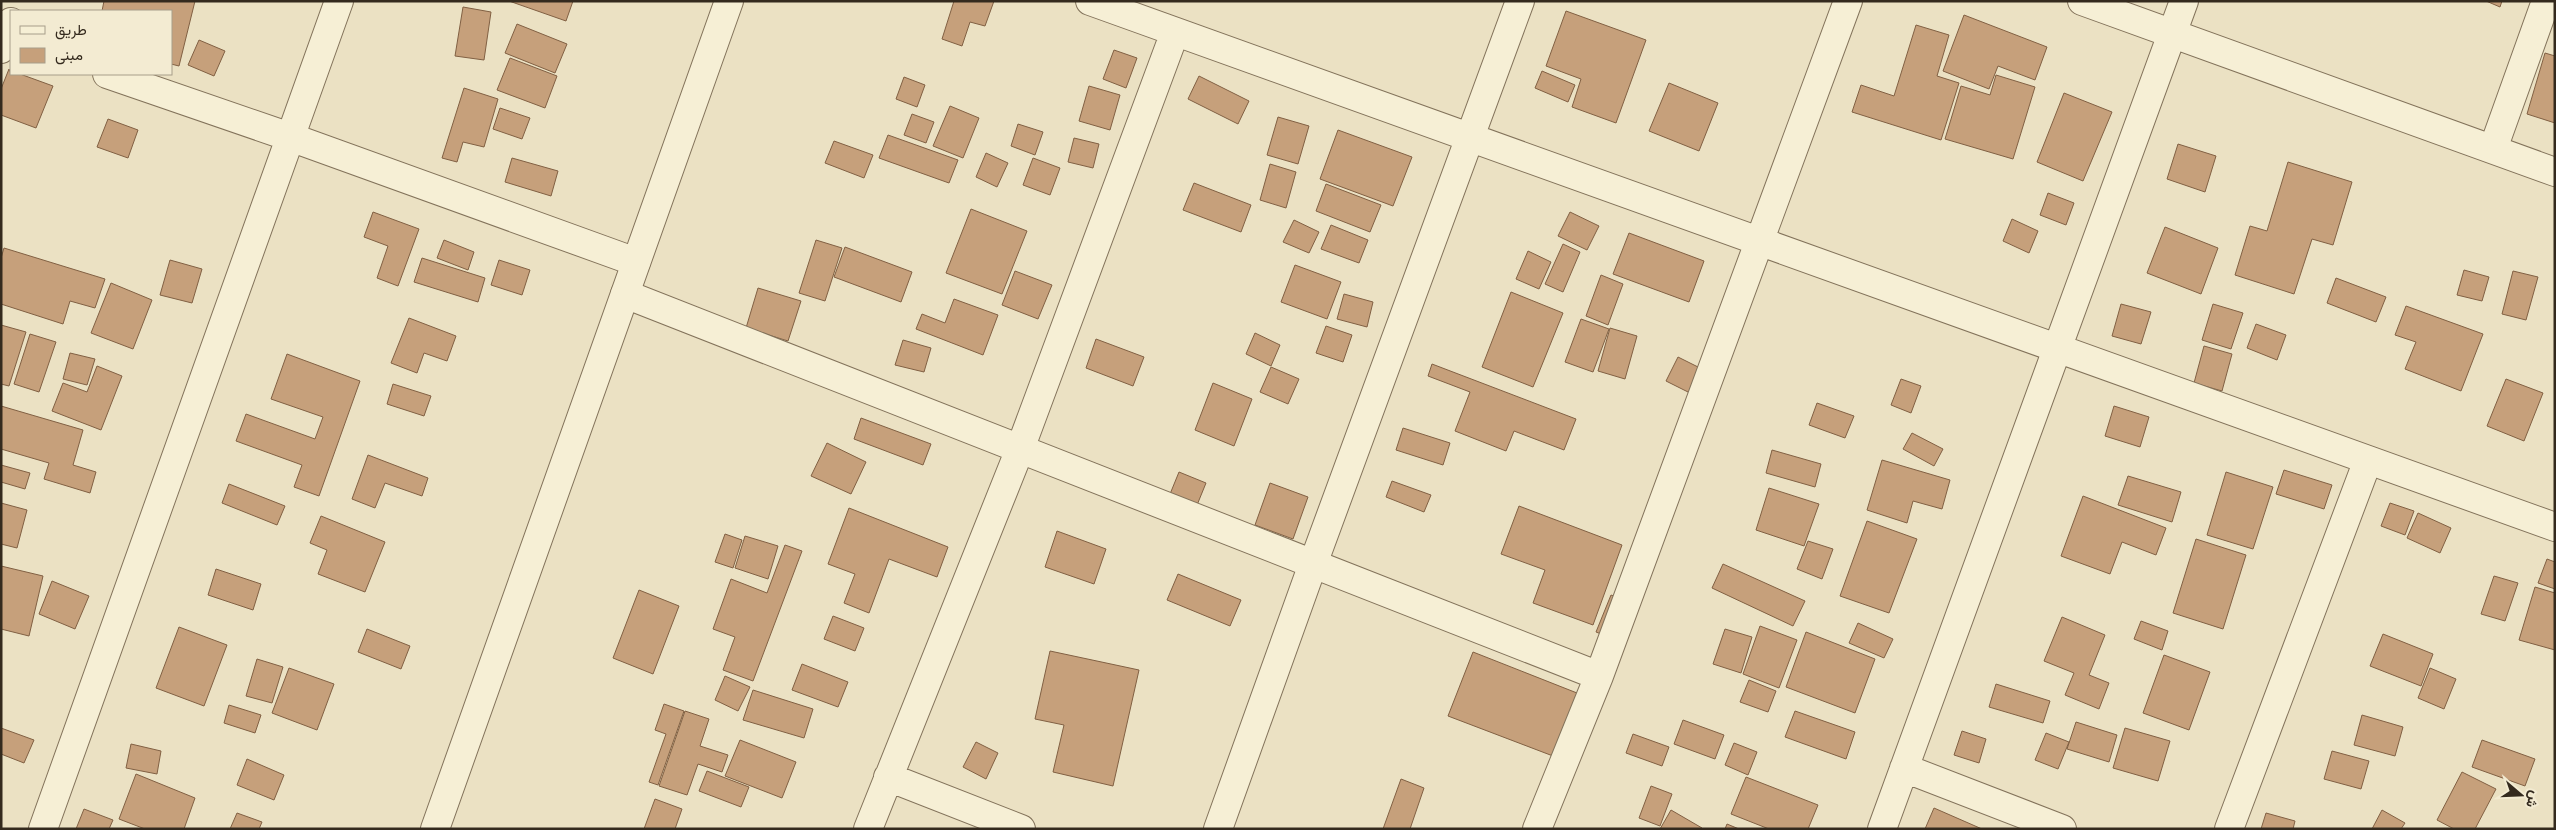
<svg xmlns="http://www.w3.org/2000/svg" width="2556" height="830" font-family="Georgia,Vazirmatn,serif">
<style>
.building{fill:#c6a07b;stroke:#816043}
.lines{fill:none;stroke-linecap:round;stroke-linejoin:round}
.minor-casing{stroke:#83735b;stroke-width:30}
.tertiary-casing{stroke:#83735b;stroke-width:30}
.minor{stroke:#f6efd5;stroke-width:28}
.tertiary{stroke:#f6efd5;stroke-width:28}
</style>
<rect width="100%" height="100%" fill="#ebe1c3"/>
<path class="building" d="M104,1H195L179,66L171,64V11H102Z
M509,1H573L566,21Z
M954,1H994L985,26L970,22L962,46L942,39Z
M2486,1H2502L2500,7Z
M463,7L491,12L484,60L455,56Z
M1566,11L1646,40L1616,123L1572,107L1581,79L1546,66Z
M1964,15L2047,47L2035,80L1998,66L1989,89L1943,71Z
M517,24L567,44L555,73L505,53Z
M1916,25L1949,35L1937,76L1959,83L1941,140L1852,112L1861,85L1894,96Z
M199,40L225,51L214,76L188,65Z
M1114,50L1137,58L1126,88L1103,79Z
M2545,53L2555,56V123L2527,114Z
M510,58L557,76L545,108L497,90Z
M9,69L11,74H20L53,86L36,128L1,115V89Z
M1542,71L1575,85L1568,102L1535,88Z
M1996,75L2035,87L2013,159L1945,139L1961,86L1990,95Z
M1199,76L1249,101L1238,124L1188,99Z
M904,77L925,85L917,107L896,99Z
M1669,83L1718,103L1699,151L1649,131Z
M1089,86L1120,95L1110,130L1079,121Z
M464,88L498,99L484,147L463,142L457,162L442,158Z
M2064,93L2112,112L2083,181L2037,162Z
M950,106L979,118L963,158L933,146Z
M500,108L530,118L522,139L493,129Z
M912,114L934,122L926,143L904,135Z
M1278,117L1309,126L1298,164L1267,155Z
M108,119L138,130L128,158L97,147Z
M1018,124L1043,132L1035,155L1011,146Z
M1338,130L1412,157L1393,206L1320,179Z
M888,135L958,160L949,183L879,158Z
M1074,138L1099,144L1093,168L1068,162Z
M834,141L873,155L864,178L825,163Z
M2178,144L2216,156L2205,192L2167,179Z
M986,153L1008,163L997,187L976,177Z
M512,158L558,171L551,196L505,182Z
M1033,158L1060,168L1050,195L1023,185Z
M2288,162L2352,182L2333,245L2312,239L2294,294L2235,275L2250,226L2267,231Z
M1270,164L1296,172L1286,208L1260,200Z
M1194,183L1251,205L1241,232L1183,210Z
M1326,184L1381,205L1370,232L1316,211Z
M2048,193L2074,203L2066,225L2040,215Z
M971,209L1027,231L1002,294L946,273Z
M373,212L419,229L398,286L377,278L388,246L364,237Z
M1570,212L1599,226L1587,250L1558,236Z
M2012,219L2038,231L2029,253L2003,241Z
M1294,220L1319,232L1309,253L1283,242Z
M1331,225L1368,240L1359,263L1321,249Z
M2165,227L2218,248L2201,294L2147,273Z
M1629,233L1704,261L1689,302L1613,274Z
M444,240L474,252L468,270L437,258Z
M816,240L842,248L825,301L799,293Z
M1563,244L1580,252L1563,292L1545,284Z
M845,247L912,272L901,302L834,277Z
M4,248L105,279L95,308L70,301L63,324L1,304V258Z
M1528,251L1551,262L1539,289L1516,279Z
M422,258L485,278L478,302L414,282Z
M170,260L202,269L192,303L160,295Z
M499,260L530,270L522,295L491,285Z
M1295,265L1341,282L1327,319L1281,302Z
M2464,270L2489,277L2482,301L2457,295Z
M1015,271L1052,285L1038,319L1002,305Z
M2513,271L2538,277L2526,320L2502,314Z
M1601,275L1623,284L1608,325L1586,316Z
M2336,278L2386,297L2376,322L2327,303Z
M111,283L152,300L133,349L91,333Z
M758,288L801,301L788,341L746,328Z
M1511,292L1563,313L1533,387L1482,367Z
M1344,294L1373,302L1367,327L1337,319Z
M954,299L998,315L983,355L916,329L922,314L945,323Z
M2121,304L2151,312L2141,344L2112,336Z
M2213,304L2243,313L2231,349L2202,340Z
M2406,306L2483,334L2461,391L2405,369L2416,342L2395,335Z
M409,318L456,336L447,361L424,353L417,373L391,363Z
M1581,319L1609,329L1593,372L1565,362Z
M2256,324L2286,335L2277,360L2247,348Z
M1,325L26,332L9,386L1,384Z
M1326,326L1352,335L1343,362L1316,353Z
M1610,328L1637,336L1625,379L1598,371Z
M1255,333L1280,345L1271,366L1246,354Z
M30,334L56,342L39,392L14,384Z
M1096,339L1144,357L1133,386L1086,368Z
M903,340L931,348L924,372L895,365Z
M2204,346L2232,354L2222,391L2194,383Z
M70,353L95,359L87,385L63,379Z
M287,354L360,381L319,496L294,487L302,465L236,441L246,414L315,439L323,417L271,399Z
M1678,357L1702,369L1690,393L1666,381Z
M1432,364L1576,419L1564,450L1514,431L1506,451L1455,431L1470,392L1428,376Z
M97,366L122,376L101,430L52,411L63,383L87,392Z
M1271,367L1299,379L1288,404L1260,392Z
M1901,379L1921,386L1911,413L1891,405Z
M2506,379L2543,393L2524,441L2487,426Z
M1213,383L1252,399L1234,446L1195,430Z
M393,384L431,396L424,416L387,404Z
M1817,403L1854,416L1845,438L1809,425Z
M1,406L83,430L73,465L96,472L90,493L44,479L49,463L1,449Z
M2114,406L2149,417L2140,447L2105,436Z
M861,418L931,444L923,465L854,439Z
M1403,428L1450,443L1443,465L1396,450Z
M1912,433L1943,449L1934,466L1903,449Z
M827,443L866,462L851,494L811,476Z
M1772,450L1821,464L1815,487L1766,473Z
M368,455L428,478L422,496L385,483L375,508L352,499Z
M1882,460L1950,480L1942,509L1913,501L1907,523L1867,510Z
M1,465L30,473L25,489L1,482Z
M2284,470L2332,485L2324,509L2276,494Z
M1179,472L1206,483L1195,510L1168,499Z
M2226,472L2273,487L2253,549L2207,535Z
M2128,476L2181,492L2172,522L2118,505Z
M1392,481L1431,495L1424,512L1386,497Z
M1270,483L1308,497L1293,539L1255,525Z
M229,484L285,506L277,525L222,503Z
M1769,488L1819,504L1804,546L1756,530Z
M2083,496L2166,528L2156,555L2122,542L2110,574L2061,556Z
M1,503L27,510L17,548L1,544Z
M2390,503L2414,511L2405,535L2381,526Z
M1519,506L1622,545L1593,625L1533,603L1545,570L1501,554Z
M849,508L948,547L937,577L889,559L869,613L844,603L855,574L828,564Z
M2418,513L2451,528L2440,553L2407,538Z
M321,516L385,542L365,592L318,574L327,550L310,543Z
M1867,521L1917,539L1889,613L1840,596Z
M1057,531L1106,549L1094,584L1045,567Z
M725,534L742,540L733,568L715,562Z
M745,536L778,546L768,579L735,568Z
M2196,539L2246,555L2223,629L2173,613Z
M1808,541L1833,549L1822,579L1797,569Z
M785,545L802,551L753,681L723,670L735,637L713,629L731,579L767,593Z
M2547,559L2555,562V589L2538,583Z
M1723,564L1805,601L1793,626L1712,588Z
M1,566L43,576L29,636L1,629Z
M216,569L261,584L253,610L208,595Z
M1178,574L1241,600L1230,626L1167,600Z
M2494,576L2518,583L2505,621L2481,614Z
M52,581L89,596L75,629L39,614Z
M2535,587L2555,593V650L2519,640Z
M639,590L679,606L653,674L613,658Z
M1611,595L1629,602L1614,639L1596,632Z
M833,616L864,628L855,651L824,639Z
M2062,617L2105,635L2089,675L2109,683L2099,709L2065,695L2074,673L2044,661Z
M2141,621L2168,631L2162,650L2134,639Z
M1858,623L1893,639L1884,658L1849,643Z
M1760,626L1797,640L1779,688L1743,674Z
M179,627L227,645L204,706L156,688Z
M367,629L410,646L401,669L358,652Z
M1725,629L1752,637L1741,673L1713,664Z
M1806,632L1875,659L1855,713L1786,687Z
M2383,634L2433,654L2421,686L2370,666Z
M1050,651L1139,670L1113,786L1053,772L1064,725L1035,719Z
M1473,652L1577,693L1553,756L1448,716Z
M2164,655L2210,672L2189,730L2143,713Z
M257,659L283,667L272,703L246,696Z
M802,664L848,682L838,707L792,690Z
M289,668L334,684L317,730L272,713Z
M2430,668L2456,679L2444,709L2418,698Z
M725,676L750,687L738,711L715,700Z
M1749,680L1776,691L1768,712L1740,702Z
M1996,684L2050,701L2043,723L1989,707Z
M753,690L813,709L804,738L743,720Z
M664,704L684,711L658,785L649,782L666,734L655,730Z
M229,705L261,715L255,733L224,723Z
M685,711L709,719L700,746L728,755L722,772L698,764L687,795L659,786Z
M1795,711L1855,732L1846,759L1785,737Z
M2362,715L2403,727L2395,756L2354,745Z
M1683,720L1724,735L1715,759L1674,744Z
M2076,722L2117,735L2109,762L2067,749Z
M1,728L34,740L24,763L1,754Z
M2125,728L2170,741L2158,781L2113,768Z
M1962,731L1986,739L1979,763L1954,755Z
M2046,733L2069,742L2058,769L2035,760Z
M1633,734L1669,747L1662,766L1626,753Z
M740,740L796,762L782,798L725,776Z
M2482,740L2535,759L2525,786L2472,767Z
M976,742L998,753L986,779L963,767Z
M1734,743L1757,752L1748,775L1725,765Z
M131,744L161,751L157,774L126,768Z
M2332,751L2369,761L2361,789L2324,779Z
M247,759L284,775L274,800L237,785Z
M707,771L749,787L741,807L699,791Z
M2462,772L2496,789L2475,829H2454L2437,820Z
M136,774L195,798L184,829H145L119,819Z
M1746,777L1818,805L1808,829H1769L1731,814Z
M1401,779L1424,788L1410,829H1383Z
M1651,786L1672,794L1660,826L1639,818Z
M655,799L682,809L675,829H644Z
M1934,808L1982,829H1925Z
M84,809L113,820L109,829H76Z
M1671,810L1702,828L1701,829H1660Z
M2382,810L2405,823L2401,829H2372Z
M237,813L262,822L259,829H230Z
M2266,813L2295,821L2293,829H2261Z
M1727,824L1739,829H1725Z"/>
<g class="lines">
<g class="minor-casing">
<path id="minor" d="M1090,1L2555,527
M2082,1L2555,172
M1,49L11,22
M107,74L290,137L636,262
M2493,149L2546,1
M625,294L1599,676
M1904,768L2062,829
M888,777L1021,829
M43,829L339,1
M868,829L1020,449L1175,32
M1218,829L1313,564L1520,1
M1537,829L1599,676L1848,1
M1882,829L2184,1
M2229,829L2368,460"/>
</g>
<g class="tertiary-casing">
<path id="tertiary" d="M435,829L729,1"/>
</g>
<use href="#minor" class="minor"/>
<use href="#tertiary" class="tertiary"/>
</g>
<rect width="2556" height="830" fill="none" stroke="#342a1e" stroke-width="5"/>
<rect x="10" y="10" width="162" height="65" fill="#f3ebd2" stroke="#a79e8a"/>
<rect x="20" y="26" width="25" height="8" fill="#f6efd5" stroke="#a79e8a"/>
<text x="55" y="35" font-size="15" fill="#342a1e">طريق</text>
<rect x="20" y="48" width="25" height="15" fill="#c6a07b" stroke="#a79e8a"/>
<text x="55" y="60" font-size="15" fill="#342a1e">مبنى</text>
<g transform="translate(2521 795) rotate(109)" stroke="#f3ebd2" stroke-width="4" paint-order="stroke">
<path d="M0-4L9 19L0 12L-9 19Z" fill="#342a1e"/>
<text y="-8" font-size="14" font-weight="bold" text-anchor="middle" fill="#342a1e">ش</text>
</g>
</svg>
